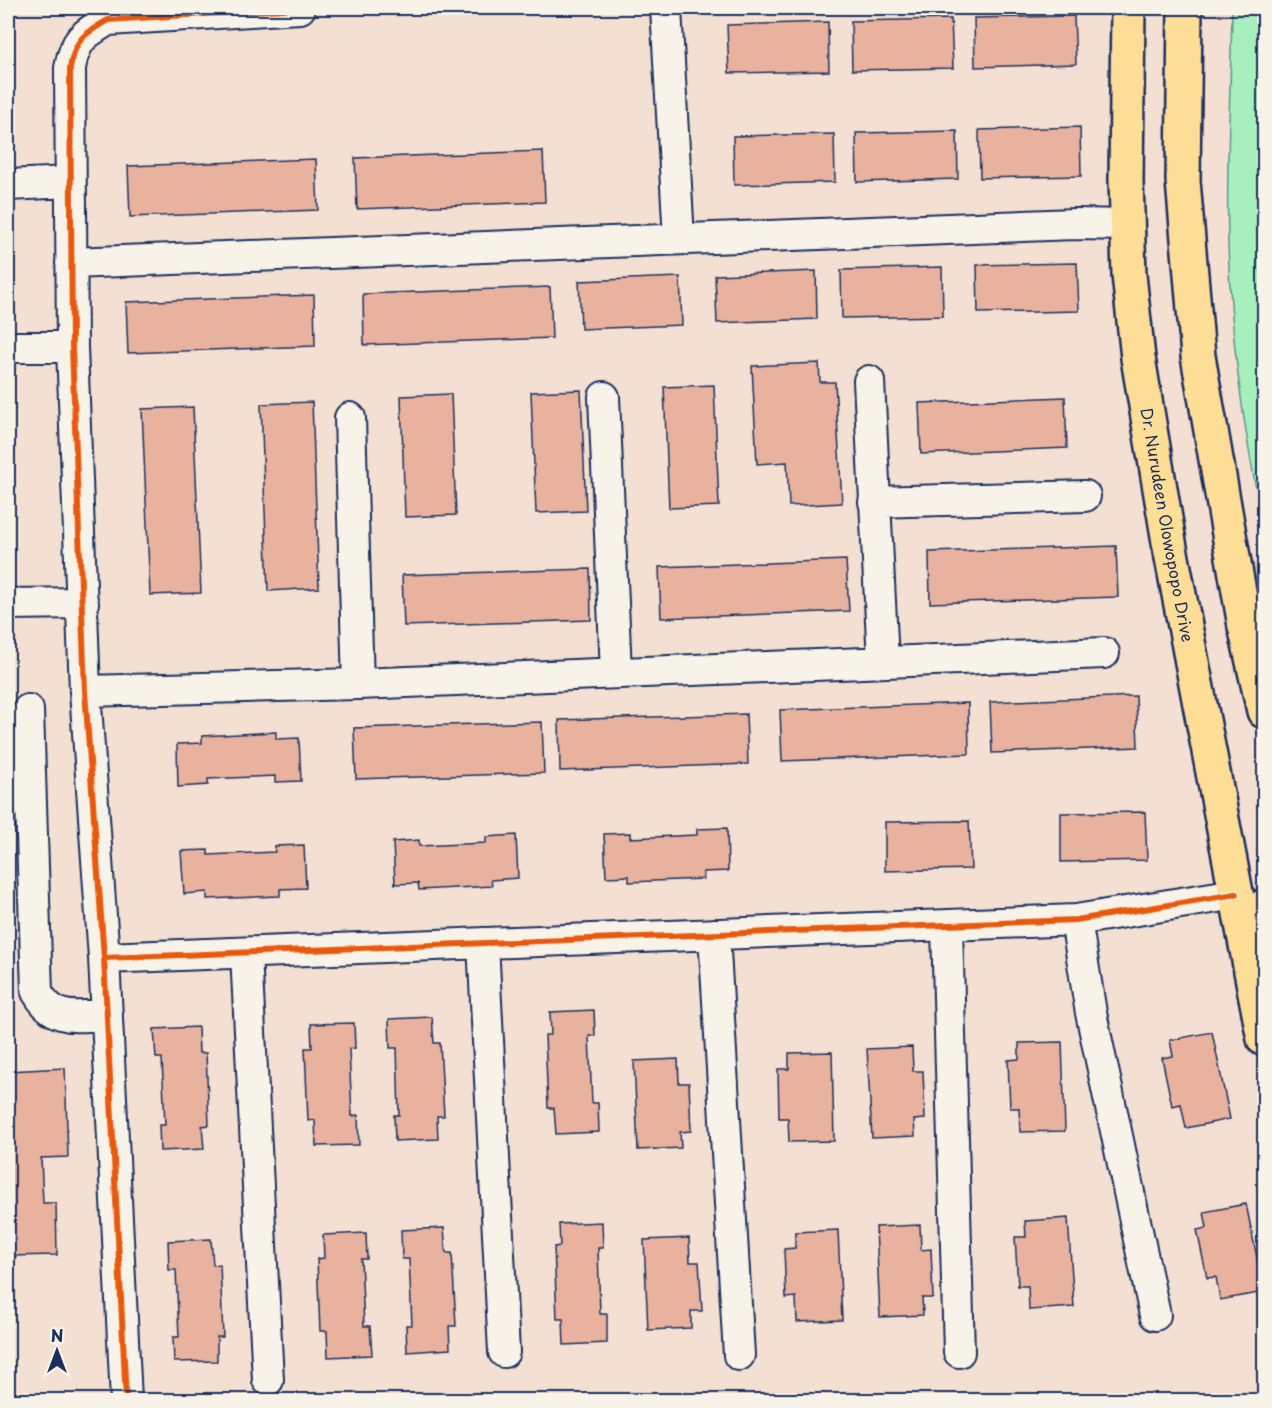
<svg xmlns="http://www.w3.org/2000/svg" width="1272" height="1408" font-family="'Playpen Sans',sans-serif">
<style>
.green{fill:#a7f0be;stroke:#61908e;stroke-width:1.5}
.building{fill:#e9b29e;stroke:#1b2f5e;stroke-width:1.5}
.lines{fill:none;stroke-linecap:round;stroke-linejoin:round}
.minor-casing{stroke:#1b2f5e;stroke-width:34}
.major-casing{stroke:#1b2f5e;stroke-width:38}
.highway-casing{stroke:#1b2f5e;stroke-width:38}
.minor{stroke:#f7f3e8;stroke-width:30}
.major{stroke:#fedd96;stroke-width:33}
.highway{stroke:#fedd96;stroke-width:33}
.cycleway-casing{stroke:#f7f3e8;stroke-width:10}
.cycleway{stroke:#e8590c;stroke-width:6}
.labels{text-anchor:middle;stroke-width:4.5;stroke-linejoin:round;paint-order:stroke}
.street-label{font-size:16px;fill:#1b2f5e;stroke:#f7f3e8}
</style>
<rect width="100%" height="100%" fill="#f3e0d2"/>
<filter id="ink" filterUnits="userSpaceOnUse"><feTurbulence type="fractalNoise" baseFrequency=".0167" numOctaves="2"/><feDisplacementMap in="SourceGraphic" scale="12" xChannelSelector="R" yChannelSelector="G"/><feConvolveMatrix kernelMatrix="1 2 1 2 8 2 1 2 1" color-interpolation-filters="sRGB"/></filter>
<g filter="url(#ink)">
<path class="green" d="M1232,8H1264V529C1244,434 1230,337 1228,240C1226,163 1231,85 1232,8Z"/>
<path class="building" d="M1074,16L1076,64L975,67L974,18Z
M951,19L953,68L852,70L851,21Z
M828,22L829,71L729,73L727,25Z
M1080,127L1081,176L980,178L979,130Z
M957,131L958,179L857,182L856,133Z
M834,134L835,182L734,185L733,136Z
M543,151L545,202L357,209L355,158Z
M316,159L318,210L130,217L128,166Z
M1077,263L1079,311L978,313L977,265Z
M942,267L943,316L842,318L841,270Z
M816,271L817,319L717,323L715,275Z
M680,277L682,325L581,329L579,281Z
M550,287L552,338L364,345L363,294Z
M314,295L315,346L128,353L126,302Z
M819,363L820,382H835L842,503L789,506L787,462L757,464L752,366Z
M714,385L719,506L669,508L664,387Z
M581,390L586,511L536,513L531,392Z
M451,394L456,515L405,517L401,396Z
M1065,397L1067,448L921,454L919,403Z
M312,402L319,588L268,591L261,404Z
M193,407L201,593L150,595L142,409Z
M1116,546L1118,597L930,603L929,552Z
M846,560L849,611L661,618L659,567Z
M590,569L591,620L404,626L402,575Z
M1136,696L1138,747L992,753L990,702Z
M968,703L969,754L782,761L780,710Z
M746,714L748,764L560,771L559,720Z
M542,722L544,773L356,779L354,728Z
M276,732V739L299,738L301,781L275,782V776L208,779V785L178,787L177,744L202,743V736Z
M1145,812L1147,860L1061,862V813Z
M969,821L971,869L885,871V822Z
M727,828L728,871L703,872V879L629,882V876L606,877L604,834L630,833V838L697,835V829Z
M516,835L518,878L491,880L492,886L419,890L418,883L395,884L393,842L419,840V846L486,843V837Z
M304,845L306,888L280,889V896L207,899V892L184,894L181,851L208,850V855L275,852L274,846Z
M594,1010L595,1036H589L592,1103H598L599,1132L556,1134L554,1108H548L545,1035H551L550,1012Z
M432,1017L434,1043H440L444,1116H437L438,1139L395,1141L394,1115H399L397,1048H390L389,1019Z
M354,1023L355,1048L349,1049L352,1116L358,1115L359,1145L316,1146L315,1120L308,1121L305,1048H312L311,1024Z
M198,1027L199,1053H206L209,1125L202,1126L204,1149L160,1151L159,1125H165L162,1058H156L154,1029Z
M1212,1032L1230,1119L1186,1128L1181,1104L1172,1106L1162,1058L1173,1056L1170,1040Z
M1062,1042L1065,1131L1020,1132L1019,1108H1010L1008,1060L1019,1059V1043Z
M912,1047L913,1071H923L925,1119L914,1120L915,1136L872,1138L867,1049Z
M832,1052L834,1141L789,1142L788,1118H779L778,1069H789V1053Z
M678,1059L679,1083H689L691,1131L680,1132L681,1148L638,1150L634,1061Z
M65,1068L68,1157L41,1158L43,1203H56L57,1255L8,1256V1071Z
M1246,1204L1264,1292L1220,1300L1216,1277L1207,1278L1197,1230L1207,1228L1204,1212Z
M1068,1218L1074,1307L1029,1310L1028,1286H1018L1015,1237H1026L1025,1221Z
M602,1222L603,1248H598L600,1314H607V1343L564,1345L563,1319H557L554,1247L560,1246L559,1224Z
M920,1225L921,1250L931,1249L933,1298H922L923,1315L880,1317L876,1227Z
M444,1228L446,1253H452L456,1326H449L450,1349L407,1352L406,1325H412L409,1259H402L401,1230Z
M838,1230L842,1320L797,1322L796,1297L786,1298L784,1249L795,1248V1232Z
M366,1233L367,1259H361L364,1326H370L372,1355L328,1357L327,1331H320L317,1259L324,1258L323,1235Z
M689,1238L690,1262H699L702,1311H691V1328L648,1330L644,1240Z
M211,1239L213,1265L220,1264L223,1337H217V1361L174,1362L173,1337H179L176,1270H169L168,1241Z"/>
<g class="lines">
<g class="minor-casing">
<path id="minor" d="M666,8L679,239
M8,185L70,182
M71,263L1075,224L1128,225
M8,347H72
M869,381L883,661
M604,397L616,672
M350,418L358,684
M874,502L1085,496
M8,604L83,603
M85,691L358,684L1104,653
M28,710L37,992C55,1023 75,1016 107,1015
M1076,920L1091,1013L1155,1315
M947,927L959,1352
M714,934L739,1355
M483,943L504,1352
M246,954L268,1380
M104,958L1076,920L1236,894
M126,1400L104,958L85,691L72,347L70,68C75,39 84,34 108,20L300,8"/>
</g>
<g class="major-casing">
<g id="major">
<path id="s1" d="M1128,8L1126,180L1129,275L1138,358L1169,542L1264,1039"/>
<path d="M1185,8L1183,181L1198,356L1245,626L1264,711"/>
</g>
</g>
<g class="highway-casing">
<path id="highway" d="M1245,626L1264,659
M1255,992L1264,906"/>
</g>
<use href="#minor" class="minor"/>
<use href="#major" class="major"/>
<use href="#highway" class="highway"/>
<g class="cycleway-casing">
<path id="cycleway" d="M104,958L1076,920L1236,894
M126,1400L104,958L85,691L72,347L70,68C75,39 84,34 108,20L300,8"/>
</g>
<use href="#cycleway" class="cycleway"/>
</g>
</g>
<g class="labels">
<g class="street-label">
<text dy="6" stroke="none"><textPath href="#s1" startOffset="520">Dr. Nurudeen Olowopopo Drive</textPath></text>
</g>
</g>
<rect width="1272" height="1408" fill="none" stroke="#f7f3e8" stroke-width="30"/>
<rect x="15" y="15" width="1242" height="1378" fill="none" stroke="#1b2f5e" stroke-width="2" filter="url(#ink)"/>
<g transform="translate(57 1351)" stroke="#f7f3e8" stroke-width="4.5" paint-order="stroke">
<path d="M0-4.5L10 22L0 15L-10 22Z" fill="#1b2f5e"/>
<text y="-9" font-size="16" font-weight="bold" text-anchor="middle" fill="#1b2f5e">N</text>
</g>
</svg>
